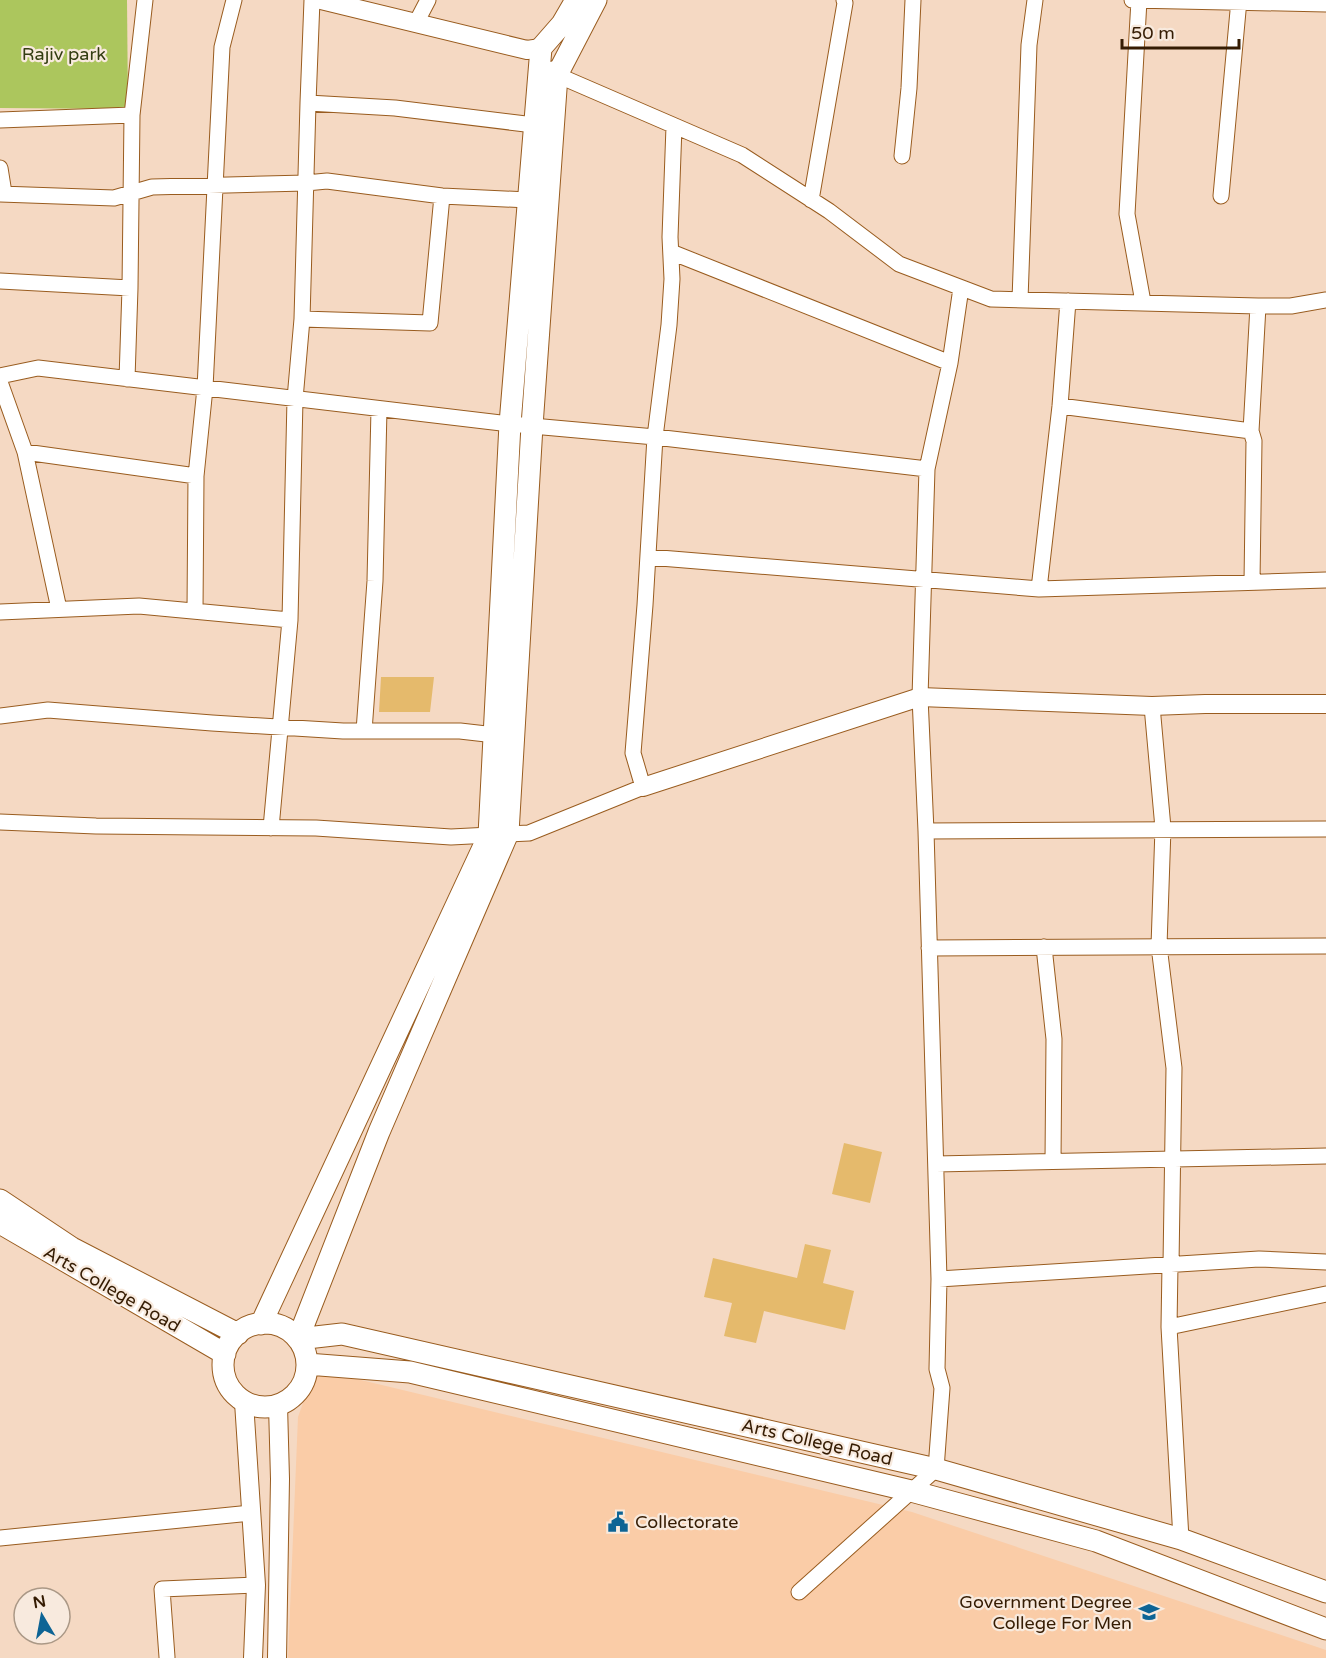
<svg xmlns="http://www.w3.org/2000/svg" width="1326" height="1658" font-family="'Varela Round',sans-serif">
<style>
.built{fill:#facca7}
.green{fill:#acc65d}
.building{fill:#e5ba6c}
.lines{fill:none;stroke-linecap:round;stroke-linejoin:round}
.minor-casing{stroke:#995c1f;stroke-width:17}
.tertiary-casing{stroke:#995c1f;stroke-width:20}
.secondary-casing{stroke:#995c1f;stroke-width:23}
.minor{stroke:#fff;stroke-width:15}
.tertiary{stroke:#fff;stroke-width:18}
.secondary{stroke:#fff;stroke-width:21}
.labels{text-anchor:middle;stroke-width:4.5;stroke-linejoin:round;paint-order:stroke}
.park-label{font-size:18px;fill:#333d11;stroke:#f8eade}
.street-label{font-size:18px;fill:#351c03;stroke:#f8eade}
.poi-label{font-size:18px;fill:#351c03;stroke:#f8eade;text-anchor:start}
</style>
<rect width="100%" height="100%" fill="#f5d9c3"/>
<path class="built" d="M315,1369L912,1512L1326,1650V1658H288L298,1417Z"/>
<path class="green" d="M0,0H127L128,109L0,108Z"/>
<path class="building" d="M381,677H434L430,712H379Z
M844,1143L882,1152L870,1203L832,1194Z
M805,1244L831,1250L823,1283L854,1291L845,1330L764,1311L756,1343L724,1336L732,1303L704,1297L713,1258L797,1278Z"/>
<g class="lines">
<g class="minor-casing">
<path id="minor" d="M1132,0L1326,4
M1139,0L1127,214L1143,302
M416,23L428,0
M553,69L557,75L742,155L829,211L899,264L991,299L1258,306H1291L1326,300
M308,103L395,108L534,125
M0,120L132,115
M902,156L909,88L913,0
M0,168L4,193
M0,194L114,198L152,187L306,183L327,181L442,196L528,200
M1221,196L1239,0
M811,200L845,3L844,0
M671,252L950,363
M0,281L130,288
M1020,300L1029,45L1035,0
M302,319L430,323L442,196
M0,376L38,368L510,424L655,437L669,325L672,279L670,237L674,126
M127,379L130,288L132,115L145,0
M0,382L25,452
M1060,406L1251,431
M927,469L950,363L961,288
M648,557L1039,589L1326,580
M1252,582L1254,441L1251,431L1258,306
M1039,589L1060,406L1068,301
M59,609L25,452L196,476
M195,611L196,476L205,388L222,47L234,0
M0,612L139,606L290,620L295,399L302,319L308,103L312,0
M1152,706L1163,828L1159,946L1174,1068L1171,1264L1170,1265L1169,1327
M0,716L48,710L212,723L343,731H460L495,735
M364,731L375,581L379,409
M0,822L96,826L316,828L451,837L529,833L643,787L633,753L645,605L655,437L927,469L920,697L926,831L939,1279L937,1369L942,1388L936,1469L799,1592
M271,828L290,620
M926,831L1326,829
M1044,947L1054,1039L1053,1161
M929,948L1326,946
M936,1164L1326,1156
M939,1279L1259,1259L1326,1262
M0,1538L251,1513
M1181,1539L1169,1327L1326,1294
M167,1657L162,1589L256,1585"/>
</g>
<g class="tertiary-casing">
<path id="tertiary" d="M321,0L527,50L541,48
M643,787L920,697L1152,706L1205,704H1326
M244,1402L256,1585L253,1658
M277,1658L280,1479L278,1405"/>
</g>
<g class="secondary-casing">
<path id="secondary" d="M596,0L557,75L532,426L508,833L379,1132L298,1339L342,1334L936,1469L1181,1539L1326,1592
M0,1200L72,1248L238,1334
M0,1223L225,1354
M223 1365a42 42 0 1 1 84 0a42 42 0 1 1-84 0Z
M261,1324L489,835L510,424L541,48L562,24L576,0
M307,1364L410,1372L911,1491L1096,1541L1326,1629"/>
</g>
<use href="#minor" class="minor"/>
<use href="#tertiary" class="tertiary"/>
<use href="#secondary" class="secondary"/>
</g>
<defs>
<g id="civic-bare" transform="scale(1.62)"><path d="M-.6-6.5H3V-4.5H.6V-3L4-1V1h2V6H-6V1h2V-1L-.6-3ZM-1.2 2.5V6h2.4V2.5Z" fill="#0d6495" stroke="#f8eade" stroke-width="2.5" paint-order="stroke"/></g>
<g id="university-bare" transform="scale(1.62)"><path d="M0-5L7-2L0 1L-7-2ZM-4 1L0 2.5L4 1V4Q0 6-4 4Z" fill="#0d6495" stroke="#f8eade" stroke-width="2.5" paint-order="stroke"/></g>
</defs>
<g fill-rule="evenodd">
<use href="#civic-bare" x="618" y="1522"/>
<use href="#university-bare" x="1149" y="1612"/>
</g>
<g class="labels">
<g class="park-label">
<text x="64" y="60">Rajiv park</text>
</g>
<g class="street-label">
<text transform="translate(112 1289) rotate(30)" y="6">Arts College Road</text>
<text transform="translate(817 1442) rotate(13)" y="6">Arts College Road</text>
</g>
<g class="poi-label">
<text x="635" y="1528">Collectorate</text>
<text x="1132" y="1608" text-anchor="end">Government Degree<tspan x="1132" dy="21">College For Men</tspan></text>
</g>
</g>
<g transform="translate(42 1616) rotate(350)"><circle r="28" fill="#f8eade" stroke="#aa9886" stroke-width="1.5"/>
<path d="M0-4.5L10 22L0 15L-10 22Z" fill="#0d6495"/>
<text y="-9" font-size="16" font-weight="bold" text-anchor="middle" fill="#351c03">N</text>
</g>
<path d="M1122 39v9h117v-9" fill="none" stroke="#351c03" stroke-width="3"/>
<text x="1131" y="39" font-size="18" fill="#351c03" stroke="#f8eade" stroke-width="4.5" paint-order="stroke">50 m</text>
</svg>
